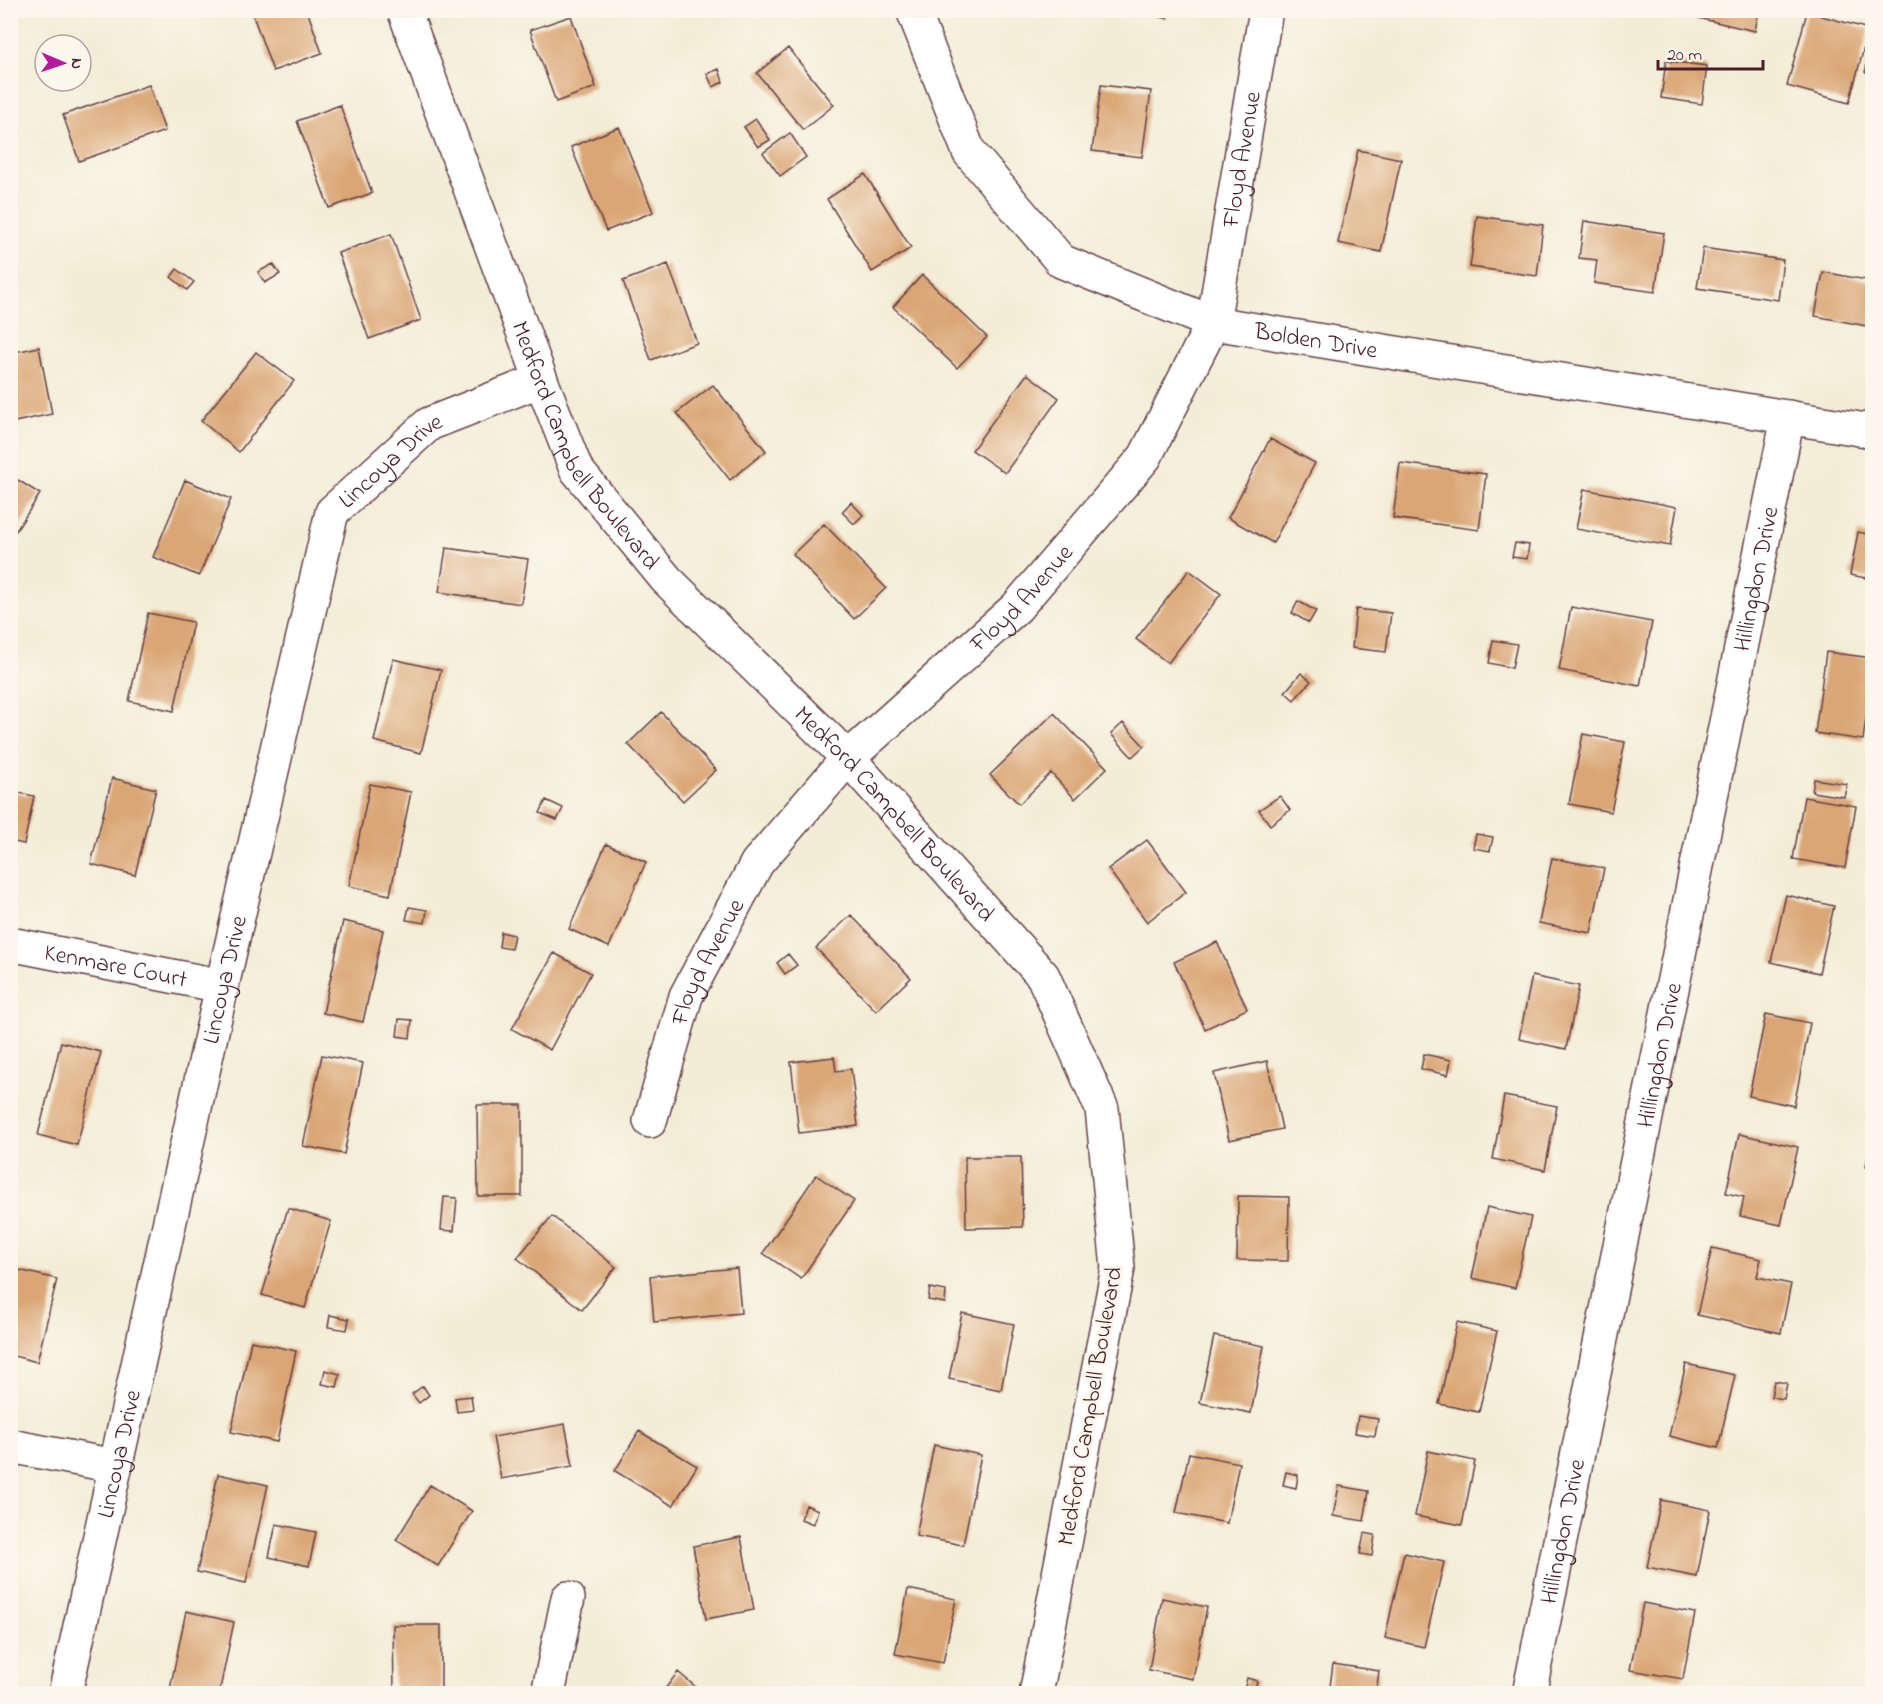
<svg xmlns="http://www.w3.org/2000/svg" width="1883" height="1704" font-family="'Indie Flower',sans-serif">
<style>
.building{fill:#daa674}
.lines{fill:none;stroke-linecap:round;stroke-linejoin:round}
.street-casing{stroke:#633e45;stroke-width:36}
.street{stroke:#fff;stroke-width:33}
.labels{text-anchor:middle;stroke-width:6;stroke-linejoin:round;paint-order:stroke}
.street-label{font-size:24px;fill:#4a1f2b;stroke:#fbf7ec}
</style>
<rect width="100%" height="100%" fill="#fbf7ec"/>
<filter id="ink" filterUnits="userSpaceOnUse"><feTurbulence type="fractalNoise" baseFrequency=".0167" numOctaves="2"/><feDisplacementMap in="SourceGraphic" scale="12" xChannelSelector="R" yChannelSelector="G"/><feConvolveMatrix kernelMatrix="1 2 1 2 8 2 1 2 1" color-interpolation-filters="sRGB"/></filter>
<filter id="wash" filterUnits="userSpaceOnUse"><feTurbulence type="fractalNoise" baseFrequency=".008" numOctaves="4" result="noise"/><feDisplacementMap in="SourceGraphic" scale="24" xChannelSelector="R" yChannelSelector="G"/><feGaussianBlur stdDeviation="1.35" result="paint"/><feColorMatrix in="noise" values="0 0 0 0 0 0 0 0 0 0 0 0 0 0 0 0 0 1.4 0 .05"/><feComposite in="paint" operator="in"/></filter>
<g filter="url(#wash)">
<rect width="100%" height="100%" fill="#f3edd7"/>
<g id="blocks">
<path class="building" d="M251,10H307L322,53L273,71Z
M749,10H776L775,17Z
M1124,10H1168L1167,18Z
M1686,10H1759L1755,31L1685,15Z
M1807,12L1869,29L1849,103L1787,86Z
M571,16L596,87L556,102L530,30Z
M1872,47V74L1865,72Z
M788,48L834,105L803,130L757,73Z
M1666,61L1707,66L1702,104L1661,98Z
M719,69L723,82L713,87L707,74Z
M149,85L165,131L79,161L63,115Z
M1101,85L1151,91L1142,157L1092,151Z
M340,105L372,193L329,208L297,121Z
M756,119L770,140L758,147L744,127Z
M619,127L653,212L606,231L571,147Z
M790,133L806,157L780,176L763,153Z
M1358,150L1401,159L1381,252L1338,243Z
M865,174L911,248L872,272L827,199Z
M1477,216L1543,225L1537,276L1470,267Z
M1584,221L1664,233L1655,292L1594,283L1597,260L1579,258Z
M391,234L421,320L369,339L338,253Z
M1703,248L1783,260L1778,300L1697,288Z
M273,264L280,274L265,283L258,272Z
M668,264L697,343L651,360L623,281Z
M177,269L194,282L187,290L171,277Z
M1823,272L1872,281V327L1815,316Z
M922,275L987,337L957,368L893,307Z
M39,347L52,414L10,423V353Z
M256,352L294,381L239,452L201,421Z
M1027,374L1059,398L1005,473L972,450Z
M713,385L766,451L730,480L677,413Z
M1270,439L1315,463L1273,543L1228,518Z
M1400,463L1486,474L1479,530L1393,518Z
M10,475L40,494L10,540Z
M185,480L231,499L199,576L153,557Z
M1584,489L1677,507L1670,546L1576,529Z
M851,502L863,515L854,524L842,512Z
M824,524L886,588L854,619L793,554Z
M1858,532L1872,535V579L1850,575Z
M1515,543L1529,545L1527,559L1512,557Z
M446,548L528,559L521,604L439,592Z
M1189,570L1221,594L1168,663L1136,639Z
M1298,601L1316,611L1309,623L1292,613Z
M1571,607L1652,622L1640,686L1559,670Z
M1356,609L1391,613L1386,652L1352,648Z
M148,613L193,622L174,711L129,701Z
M1493,640L1517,644L1512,668L1489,663Z
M1826,652L1872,658V675L1863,740L1815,733Z
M393,659L441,670L421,753L374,741Z
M1301,673L1311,681L1294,700L1285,692Z
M661,712L716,770L683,801L628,744Z
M1054,713L1107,768L1075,799L1051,773L1019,804L990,775Z
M1123,723L1144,746L1132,757L1111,734Z
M1583,734L1625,742L1611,812L1569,804Z
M112,778L156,789L135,875L91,864Z
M1814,779L1847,784L1844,797L1812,792Z
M370,784L411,792L390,895L349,886Z
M10,791L34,796L24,844L10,841Z
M1280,796L1290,810L1270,825L1259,810Z
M1804,797L1856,806L1845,868L1793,859Z
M546,800L563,808L557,820L540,813Z
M1476,834L1493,837L1490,851L1473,848Z
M1147,840L1186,892L1147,922L1108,869Z
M606,844L646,862L609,947L569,929Z
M1552,858L1604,868L1591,933L1539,923Z
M1786,895L1834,906L1819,973L1771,962Z
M409,907L427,910L425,923L406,920Z
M851,915L911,978L876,1011L816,948Z
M343,921L383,930L363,1022L323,1013Z
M501,932L514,935L511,949L499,947Z
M1217,942L1247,1009L1205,1029L1174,962Z
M554,953L591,973L550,1050L512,1029Z
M788,954L797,965L785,974L777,963Z
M1532,976L1579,986L1566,1049L1519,1039Z
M1766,1014L1810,1023L1794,1106L1749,1096Z
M399,1019L412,1020L410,1038L397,1036Z
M61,1042L101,1052L77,1145L38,1135Z
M1424,1054L1451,1060L1448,1075L1421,1069Z
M322,1055L363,1063L344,1154L303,1146Z
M834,1057L836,1071L851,1069L858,1126L799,1133L791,1062Z
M1267,1061L1282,1129L1229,1140L1214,1073Z
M1504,1096L1557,1106L1545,1170L1493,1159Z
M477,1105H522V1196H478Z
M1739,1134L1798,1147L1781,1225L1740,1216L1744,1197L1726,1193Z
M1869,1149H1872V1168L1866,1167Z
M965,1157H1021L1023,1227L966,1228Z
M816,1175L854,1201L801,1279L763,1253Z
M1238,1196L1289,1197L1288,1261L1237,1260Z
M444,1197L457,1198L454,1231L441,1230Z
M1487,1207L1531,1217L1515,1288L1472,1278Z
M288,1208L331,1221L305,1308L262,1295Z
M552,1216L616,1267L582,1310L517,1258Z
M1712,1248L1761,1259L1757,1277L1791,1284L1781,1333L1697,1315Z
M10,1268L57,1279L37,1362L10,1355Z
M737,1268L741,1313L654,1322L650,1276Z
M930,1288L946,1291L945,1303L928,1300Z
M962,1313L1014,1324L1001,1390L949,1379Z
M330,1315L349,1319L347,1330L328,1327Z
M1457,1322L1497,1331L1479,1412L1439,1404Z
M1214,1336L1264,1346L1251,1413L1200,1403Z
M251,1341L296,1351L277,1442L231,1432Z
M1686,1364L1735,1375L1718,1448L1669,1436Z
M325,1370L340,1374L337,1387L322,1384Z
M1774,1381L1787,1383L1784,1399L1771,1397Z
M423,1386L429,1395L419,1403L412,1394Z
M471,1396L473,1410L457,1412L455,1398Z
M1358,1416L1378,1419L1375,1436L1355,1433Z
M565,1424L573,1466L501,1479L493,1437Z
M639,1431L697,1466L673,1506L615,1471Z
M934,1445L981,1455L963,1545L916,1536Z
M1428,1451L1475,1461L1462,1525L1415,1516Z
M1189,1453L1239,1463L1227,1523L1176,1513Z
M1286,1472L1298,1475L1296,1488L1283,1485Z
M218,1474L268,1485L246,1583L197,1572Z
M430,1485L472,1511L438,1566L396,1540Z
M1339,1486L1369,1491L1364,1521L1333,1516Z
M1661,1500L1710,1510L1697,1577L1647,1567Z
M806,1505L818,1510L813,1524L801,1519Z
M276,1524L316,1532L309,1566L269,1557Z
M1364,1533L1375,1535L1372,1556L1360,1554Z
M741,1537L754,1610L706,1619L693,1546Z
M1404,1553L1444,1562L1424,1647L1385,1638Z
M908,1589L956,1599L943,1663L895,1654Z
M1162,1598L1207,1607L1193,1679L1149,1670Z
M1643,1603L1695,1613L1683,1679L1630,1670Z
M186,1611L234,1622L219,1694H169Z
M393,1625H441V1694H394Z
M1333,1664L1379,1671L1376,1694H1329Z
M678,1672L704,1694H661Z
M1247,1678L1257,1681L1254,1693L1244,1691Z"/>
</g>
</g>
<g filter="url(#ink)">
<use href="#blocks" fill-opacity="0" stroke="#633e45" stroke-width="1.5"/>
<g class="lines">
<g class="street-casing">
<g id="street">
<path id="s1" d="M404,10L541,380L576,469L666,579L848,758L1043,976L1102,1109L1118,1268L1036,1694"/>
<path id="s2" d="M913,10L969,152L1061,261L1213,323L1872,431"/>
<path id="s3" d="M10,944L222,986"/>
<path id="s4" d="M650,1121L686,996L757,863L848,758L1016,608L1145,457L1213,323L1266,10"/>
<path d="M10,1446L115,1466"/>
<path id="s5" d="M65,1694L222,986L332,512L429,424L541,380"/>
<path d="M548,1694L568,1598"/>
<path id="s6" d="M1529,1694L1788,417"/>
</g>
</g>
<use href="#street" class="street"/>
</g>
</g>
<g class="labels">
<g class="street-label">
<text dy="8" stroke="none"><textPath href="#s4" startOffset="1160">Floyd Avenue</textPath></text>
<text dy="8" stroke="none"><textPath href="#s2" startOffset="564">Bolden Drive</textPath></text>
<text dy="8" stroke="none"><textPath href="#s1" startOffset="474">Medford Campbell Boulevard</textPath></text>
<text dy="8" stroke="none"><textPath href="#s5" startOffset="1290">Lincoya Drive</textPath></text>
<text dy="8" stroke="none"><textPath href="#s6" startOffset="1138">Hillingdon Drive</textPath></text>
<text dy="8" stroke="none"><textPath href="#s4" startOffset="656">Floyd Avenue</textPath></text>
<text dy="8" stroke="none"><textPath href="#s1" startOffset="960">Medford Campbell Boulevard</textPath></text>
<text dy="8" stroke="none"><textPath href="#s4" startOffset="170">Floyd Avenue</textPath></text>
<text dy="8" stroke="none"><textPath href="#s3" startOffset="108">Kenmare Court</textPath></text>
<text dy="8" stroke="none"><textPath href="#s5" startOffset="732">Lincoya Drive</textPath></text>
<text dy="8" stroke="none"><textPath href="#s6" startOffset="652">Hillingdon Drive</textPath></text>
<text transform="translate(1089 1406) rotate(-80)" y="8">Medford Campbell Boulevard</text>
<text dy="8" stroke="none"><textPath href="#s5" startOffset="246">Lincoya Drive</textPath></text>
<text dy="8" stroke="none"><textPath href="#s6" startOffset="166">Hillingdon Drive</textPath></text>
</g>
</g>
<rect width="1883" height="1704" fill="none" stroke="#fbf7ec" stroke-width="36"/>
<g transform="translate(63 63) rotate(92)"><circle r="28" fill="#fbf7ec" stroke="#b4a19f" stroke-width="1.5"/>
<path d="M0-4.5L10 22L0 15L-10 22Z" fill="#b5179e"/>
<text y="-9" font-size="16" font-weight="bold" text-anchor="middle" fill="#4a1f2b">N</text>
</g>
<path d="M1658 60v9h105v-9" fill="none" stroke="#4a1f2b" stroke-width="3"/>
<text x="1667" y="60" font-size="18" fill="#4a1f2b" stroke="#fbf7ec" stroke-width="4.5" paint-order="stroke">20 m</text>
</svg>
